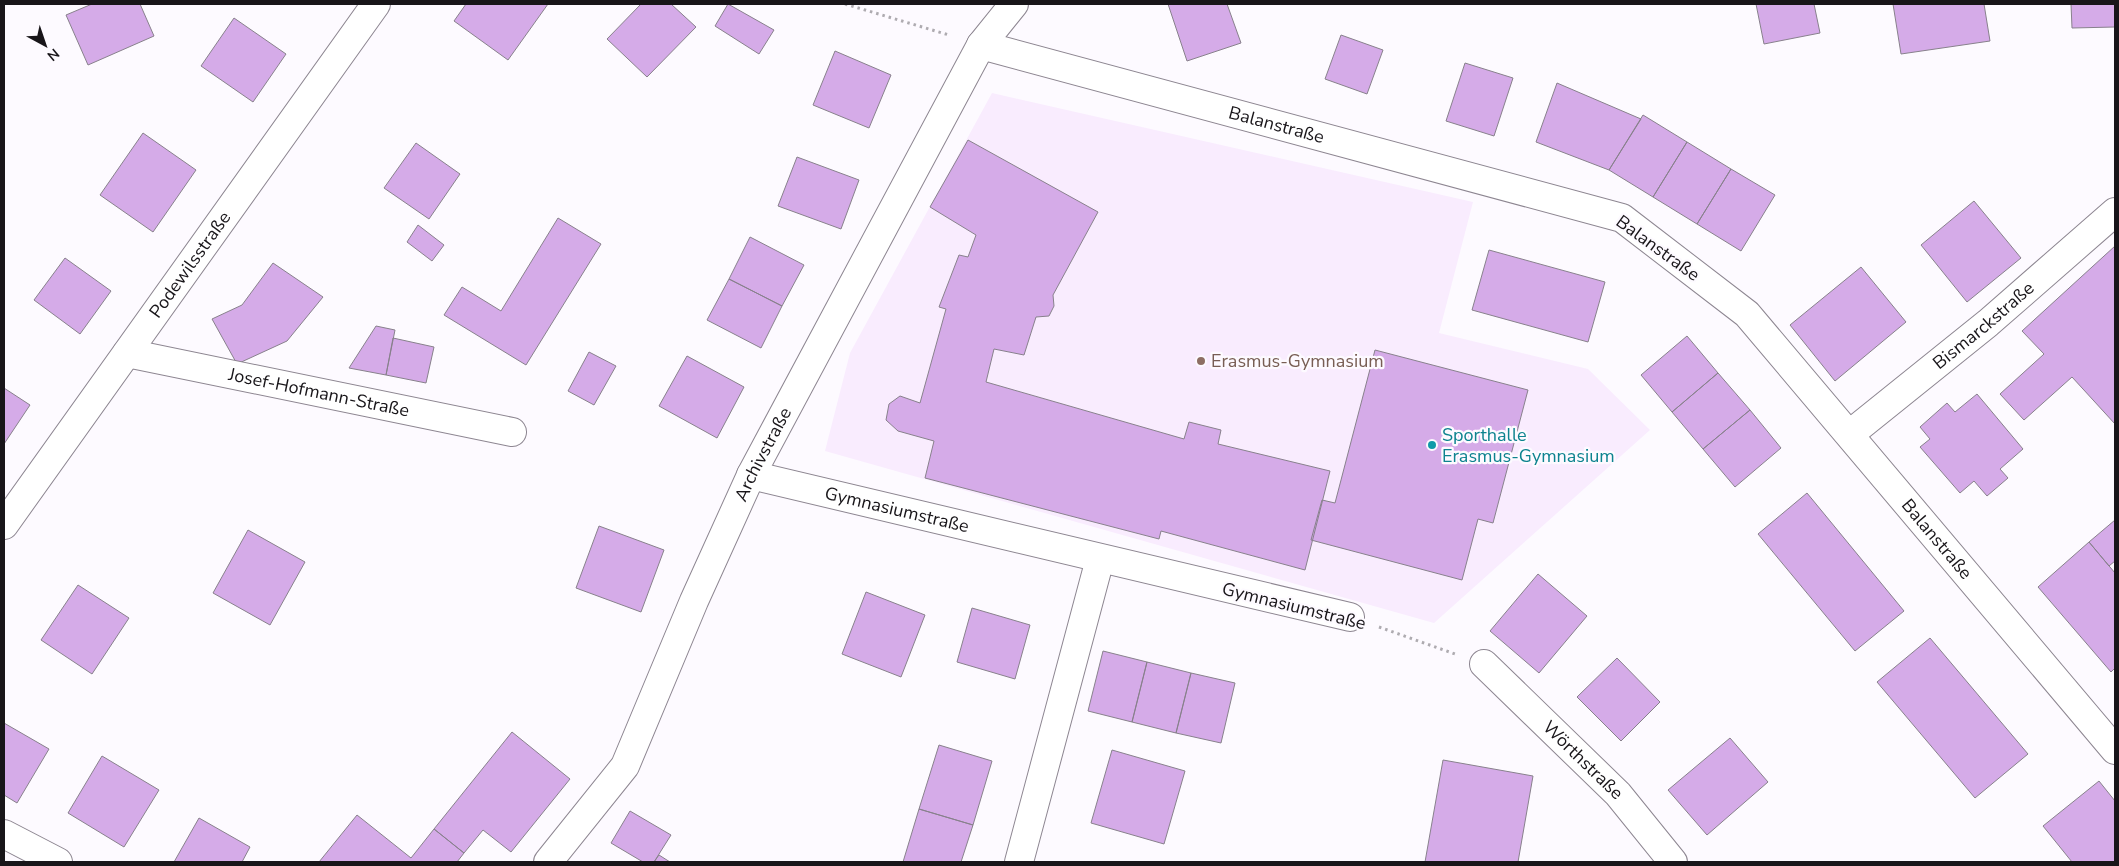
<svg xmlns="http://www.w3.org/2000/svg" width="2119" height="866" font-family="'Nunito Sans',sans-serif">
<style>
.built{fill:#f9ecfe}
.building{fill:#d5abe8;stroke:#88818c}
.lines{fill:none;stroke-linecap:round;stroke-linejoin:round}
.street-casing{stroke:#8d8691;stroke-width:30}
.path{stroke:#aeabb0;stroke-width:3;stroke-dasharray:2.5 4;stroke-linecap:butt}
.street{stroke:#fff;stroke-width:28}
.education-dot{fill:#8d6e63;stroke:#fdfaff;stroke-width:2}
.culture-dot{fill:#0f9aa8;stroke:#fdfaff;stroke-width:2}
.labels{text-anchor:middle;stroke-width:4.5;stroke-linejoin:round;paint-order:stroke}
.street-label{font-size:18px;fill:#181519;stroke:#fdfaff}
.education-label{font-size:18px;fill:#785e54;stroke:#fdfaff;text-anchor:start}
.culture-label{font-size:18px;fill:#0d838f;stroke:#fdfaff;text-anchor:start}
</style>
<rect width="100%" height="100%" fill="#fdfaff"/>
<path class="built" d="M992,93L1473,202L1439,333L1588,369L1650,430L1434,623L825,451L850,353Z"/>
<path class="building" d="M92,4H140L154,36L88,65L66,15Z
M466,4H548L508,60L454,21Z
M641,4H671L696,27L647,77L607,39Z
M728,4L774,30L759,54L715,26Z
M1168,4H1227L1241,43L1187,61Z
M1756,4H1814L1820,33L1764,44Z
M1893,4H1984L1990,41L1901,54Z
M2071,4H2115V27L2072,28Z
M234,18L286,54L253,102L201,66Z
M1341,35L1383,50L1367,94L1325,79Z
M835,51L891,75L869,128L813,105Z
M1465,63L1513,78L1494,136L1446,121Z
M1557,83L1641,119L1609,170L1536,142Z
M1643,115L1687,142L1653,197L1609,170Z
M143,133L196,170L153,232L100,195Z
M968,140L1098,212L1053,295L1054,306L1049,316L1036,317L1024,355L994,349L986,382L1184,439L1189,422L1221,430L1218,444L1330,471L1305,570L1161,531L1159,539L925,478L934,441L898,431L886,420L889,404L900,396L920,403L946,309L939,307L959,255L968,257L976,235L930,207Z
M1687,142L1731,169L1697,224L1653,197Z
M416,143L460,174L429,219L384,188Z
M797,157L859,180L841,229L778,206Z
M1731,169L1775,195L1741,251L1697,224Z
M1974,201L2021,258L1967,302L1921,245Z
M558,218L601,244L526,365L444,315L462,287L501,311Z
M418,225L444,245L432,261L407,242Z
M750,237L804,265L782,306L729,279Z
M2115,246V424L2072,377L2024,420L2000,394L2044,354L2022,331Z
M1489,250L1605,282L1588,342L1472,310Z
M65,258L111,291L80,334L34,300Z
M273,263L323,297L287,341L237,364L212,319L242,305Z
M1861,267L1906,322L1835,381L1790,325Z
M729,279L782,306L761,348L707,320Z
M376,326L395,330L386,375L349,368Z
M1687,336L1718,373L1672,412L1641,375Z
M393,338L434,347L426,383L386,375Z
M1375,350L1528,390L1493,523L1478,519L1462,580L1311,540L1322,500L1335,503Z
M589,352L616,366L594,405L568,391Z
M687,356L744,387L717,438L659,406Z
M1718,373L1750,410L1703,449L1672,412Z
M4,388L30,405L4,444Z
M1977,394L2023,449L2000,469L2008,478L1987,496L1974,481L1960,493L1920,447L1930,439L1920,427L1947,403L1955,412Z
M1750,410L1781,448L1735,487L1703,449Z
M1807,493L1904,611L1855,651L1758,534Z
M2115,520V561L2109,566L2089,542Z
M599,526L664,550L641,612L576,588Z
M248,530L305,562L270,625L213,593Z
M2089,542L2115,573V668L2111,672L2038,587Z
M1538,574L1587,616L1539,673L1490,631Z
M78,585L129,618L92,674L41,640Z
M866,592L925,615L901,677L842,654Z
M972,608L1030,625L1015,679L957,662Z
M1930,638L2028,754L1975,798L1877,682Z
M1103,651L1147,662L1132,722L1088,711Z
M1617,658L1660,702L1621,741L1577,697Z
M1147,662L1191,673L1176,733L1132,722Z
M1191,673L1235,683L1221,743L1176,733Z
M4,723L49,749L17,803L4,795Z
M512,732L570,779L511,852L483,830L464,853L434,829Z
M1730,738L1768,782L1707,835L1668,790Z
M939,745L992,761L973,825L919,809Z
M1112,750L1185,771L1164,844L1091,823Z
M102,756L159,790L124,847L68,813Z
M1443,760L1533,776L1518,862H1425Z
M2099,781L2115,801V862H2072L2043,826Z
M919,809L973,825L961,862H903Z
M630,811L671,835L654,862H643L611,843Z
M357,815L411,858L434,829L464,853L457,862H319Z
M199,818L250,847L242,862H174Z
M659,855L670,862H654Z"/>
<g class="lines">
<g class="street-casing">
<g id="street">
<path id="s1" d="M981,45L1622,218L1747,314L2115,750"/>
<path id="s2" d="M127,353L512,432"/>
<path id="s3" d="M1850,434L1988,323L2115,212"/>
<path id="s4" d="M751,475L1350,617"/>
<path id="s5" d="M4,525L376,4"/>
<path id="s6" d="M1484,664L1618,794L1673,862"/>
<path d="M4,834L58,862"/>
<path id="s7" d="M548,862L625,766L694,601L752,473L981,45L1014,4"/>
<path d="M1019,862L1100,559"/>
</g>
</g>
<path class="path" d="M845,4L949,35
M1379,627L1455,654"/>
<use href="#street" class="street"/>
</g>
<circle class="education-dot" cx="1201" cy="361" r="5"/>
<circle class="culture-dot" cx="1432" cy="445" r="5"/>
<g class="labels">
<g class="street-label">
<text dy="6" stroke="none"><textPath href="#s1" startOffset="306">Balanstraße</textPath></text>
<text transform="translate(1658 248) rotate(36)" y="6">Balanstraße</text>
<text dy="6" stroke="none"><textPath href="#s5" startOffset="320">Podewilsstraße</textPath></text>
<text dy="6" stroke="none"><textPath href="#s3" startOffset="172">Bismarckstraße</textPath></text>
<text dy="6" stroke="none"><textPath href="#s2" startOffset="196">Josef-Hofmann-Straße</textPath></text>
<text dy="6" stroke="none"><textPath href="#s7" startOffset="464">Archivstraße</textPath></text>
<text dy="6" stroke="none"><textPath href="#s4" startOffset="150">Gymnasiumstraße</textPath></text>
<text dy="6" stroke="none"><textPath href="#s1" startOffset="1116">Balanstraße</textPath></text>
<text transform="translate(1294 606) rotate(14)" y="6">Gymnasiumstraße</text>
<text dy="6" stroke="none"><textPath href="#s6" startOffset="138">Wörthstraße</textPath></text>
</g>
<g class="education-label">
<text x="1211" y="367">Erasmus-Gymnasium</text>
</g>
<g class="culture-label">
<text x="1442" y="441">Sporthalle<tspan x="1442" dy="21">Erasmus-Gymnasium</tspan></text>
</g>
</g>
<rect width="2119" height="866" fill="none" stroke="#181519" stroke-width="10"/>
<g transform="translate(45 45) rotate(140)" stroke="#fdfaff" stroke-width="4" paint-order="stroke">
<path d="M0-4L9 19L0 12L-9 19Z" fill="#181519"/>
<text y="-8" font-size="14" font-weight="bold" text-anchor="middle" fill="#181519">N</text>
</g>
</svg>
